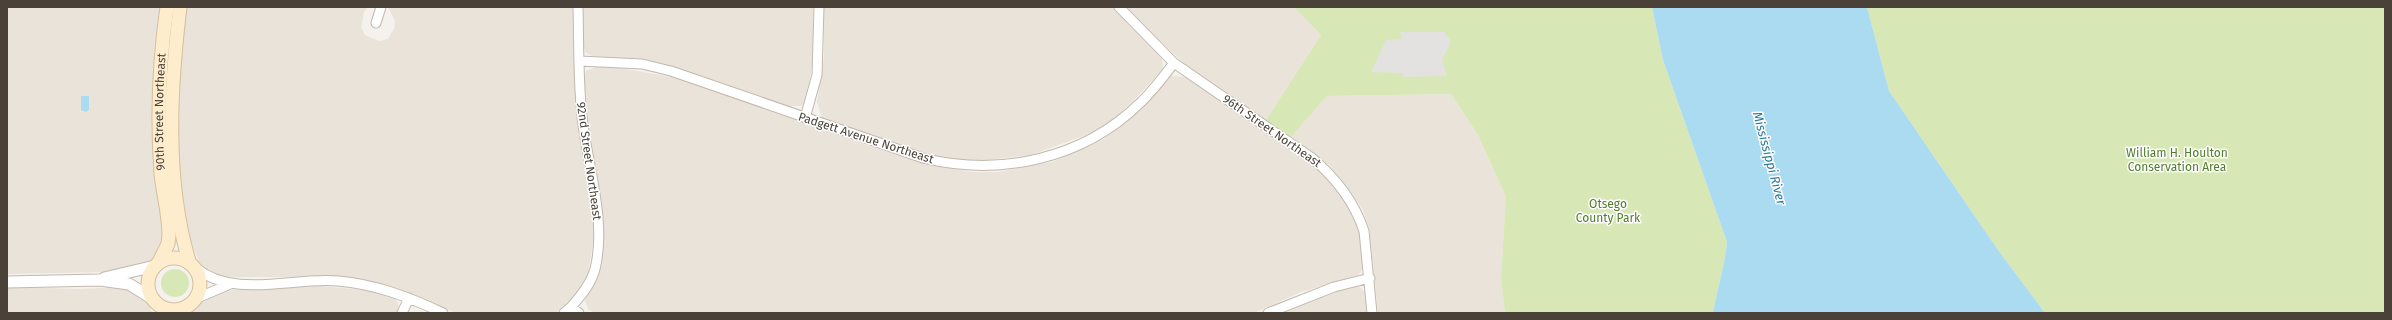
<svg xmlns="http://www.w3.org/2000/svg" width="2392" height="320" font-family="'Fira Sans',sans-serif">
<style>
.residential{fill:#e9e3da}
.green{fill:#d7e8b6}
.parking{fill:#e4e2e0}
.water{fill:#aadbf0}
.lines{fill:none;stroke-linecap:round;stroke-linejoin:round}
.minor-casing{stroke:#c1b8ae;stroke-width:11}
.tertiary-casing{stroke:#c1b8ae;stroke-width:13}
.secondary-casing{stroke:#d4bf9c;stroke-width:15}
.minor{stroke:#fff;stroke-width:9}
.tertiary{stroke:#fff;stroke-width:11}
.secondary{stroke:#feedcd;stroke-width:13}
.labels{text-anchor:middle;stroke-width:3;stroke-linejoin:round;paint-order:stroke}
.street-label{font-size:12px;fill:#4a4239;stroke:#fff}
.park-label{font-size:12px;fill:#537c2c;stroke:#fff}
.water-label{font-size:13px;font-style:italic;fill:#2d7a9d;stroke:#fff}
</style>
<rect width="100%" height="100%" fill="#f5f1ec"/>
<path class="residential" d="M7,7H164V239L155,258L150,262L136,267L107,272L7,274Z
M186,7H368L364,12L361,28L365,35L379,41L388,39L394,29L395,21L388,7H573L575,107L592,213L594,237L588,274L577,293L556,313H456L390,286L343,277H217L207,273L200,264L188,236L177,161L178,84Z
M582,7H813V61L805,102L801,106H786L708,78L660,63L637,59L592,56L586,53L584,48Z
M824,7H1113L1162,59L1163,70L1116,118L1091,133L1031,155L978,161L952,160L874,139L822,118L817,102L824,58Z
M1126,7H1294L1321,35L1266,120L1186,65L1135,18Z
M601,65L679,78L878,149L934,166L973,172H998L1052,162L1085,148L1104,139L1126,122L1171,76L1186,77L1320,170L1345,198L1354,217L1360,232L1364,267L1358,275L1301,292L1254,313H594L588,309L585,300L597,274L600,260L584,77L586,71Z
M1451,94L1478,135L1506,197L1501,278L1505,313H1378L1369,228L1363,210L1346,185L1329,165L1291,137L1327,96Z
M320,286L364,290L394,298L398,303V313H191L203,299L224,291L249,288Z
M10,287L80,289L123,287L148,301L152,313H7V288Z
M1356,287H1360L1366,294L1367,313H1277L1320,296Z"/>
<path class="green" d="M1294,7H1652L1663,60L1727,242C1725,266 1717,289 1713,313H1505L1501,278L1506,197L1478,135L1451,94L1327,96L1291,137L1266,120L1321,35Z
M1867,7H2385V313H2045L1998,250L1889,91Z
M161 283a14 14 0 1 1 28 0a14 14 0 1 1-28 0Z"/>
<path class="parking" d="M1400,32H1444L1450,39L1449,46L1442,59L1447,76L1404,77L1402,73L1371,72L1386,40L1402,39Z"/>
<path class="water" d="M1652,7H1867L1889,91L1998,250L2045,313H1713C1717,289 1725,266 1727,242L1663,60Z
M81,96H89V110L86,112L81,110Z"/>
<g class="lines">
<g class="minor-casing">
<path id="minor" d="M1119,7L1174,63L1312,158C1336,178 1354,201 1364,231L1372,313
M376,23L381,7
M579,61L642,64L671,71L923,158C1000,177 1083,159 1140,103C1153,91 1163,77 1174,63
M805,118L817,75L819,7
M196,268C234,299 292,277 338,281C375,284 409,297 443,313
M195,299L230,284
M571,307C581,296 591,284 595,269C607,220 587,165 582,116C578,80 579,43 578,7
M402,313L409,298
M564,313L571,307L579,313
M1268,313L1334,287L1370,278"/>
</g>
<g class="tertiary-casing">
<path id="tertiary" d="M104,278L155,266
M7,282L100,280L129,284L153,299"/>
</g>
<g class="secondary-casing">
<g id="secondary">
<path d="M180,7C170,90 165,180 189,261"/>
<circle cx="174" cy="284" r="26"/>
<path id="s1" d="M159,262L168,244L169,235C169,214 163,194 161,174C157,119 159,62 167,7"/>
</g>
</g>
<use href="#minor" class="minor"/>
<use href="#tertiary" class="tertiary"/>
<use href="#secondary" class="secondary"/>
</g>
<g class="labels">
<g class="street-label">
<text dy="4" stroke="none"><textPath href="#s1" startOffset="153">90th Street Northeast</textPath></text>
<text transform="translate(1272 131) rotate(35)" y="4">96th Street Northeast</text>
<text transform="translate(866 138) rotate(18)" y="4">Padgett Avenue Northeast</text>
<text transform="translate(589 161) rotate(82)" y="4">92nd Street Northeast</text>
</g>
<g class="park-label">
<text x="2177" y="157">William H. Houlton<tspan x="2177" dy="14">Conservation Area</tspan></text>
<text x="1608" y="208">Otsego<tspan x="1608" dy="14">County Park</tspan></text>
</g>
<g class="water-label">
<text transform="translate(1770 158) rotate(75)" y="5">Mississippi River</text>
</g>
</g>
<rect width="2392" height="320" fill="none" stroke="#4a4239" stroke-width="16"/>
</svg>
